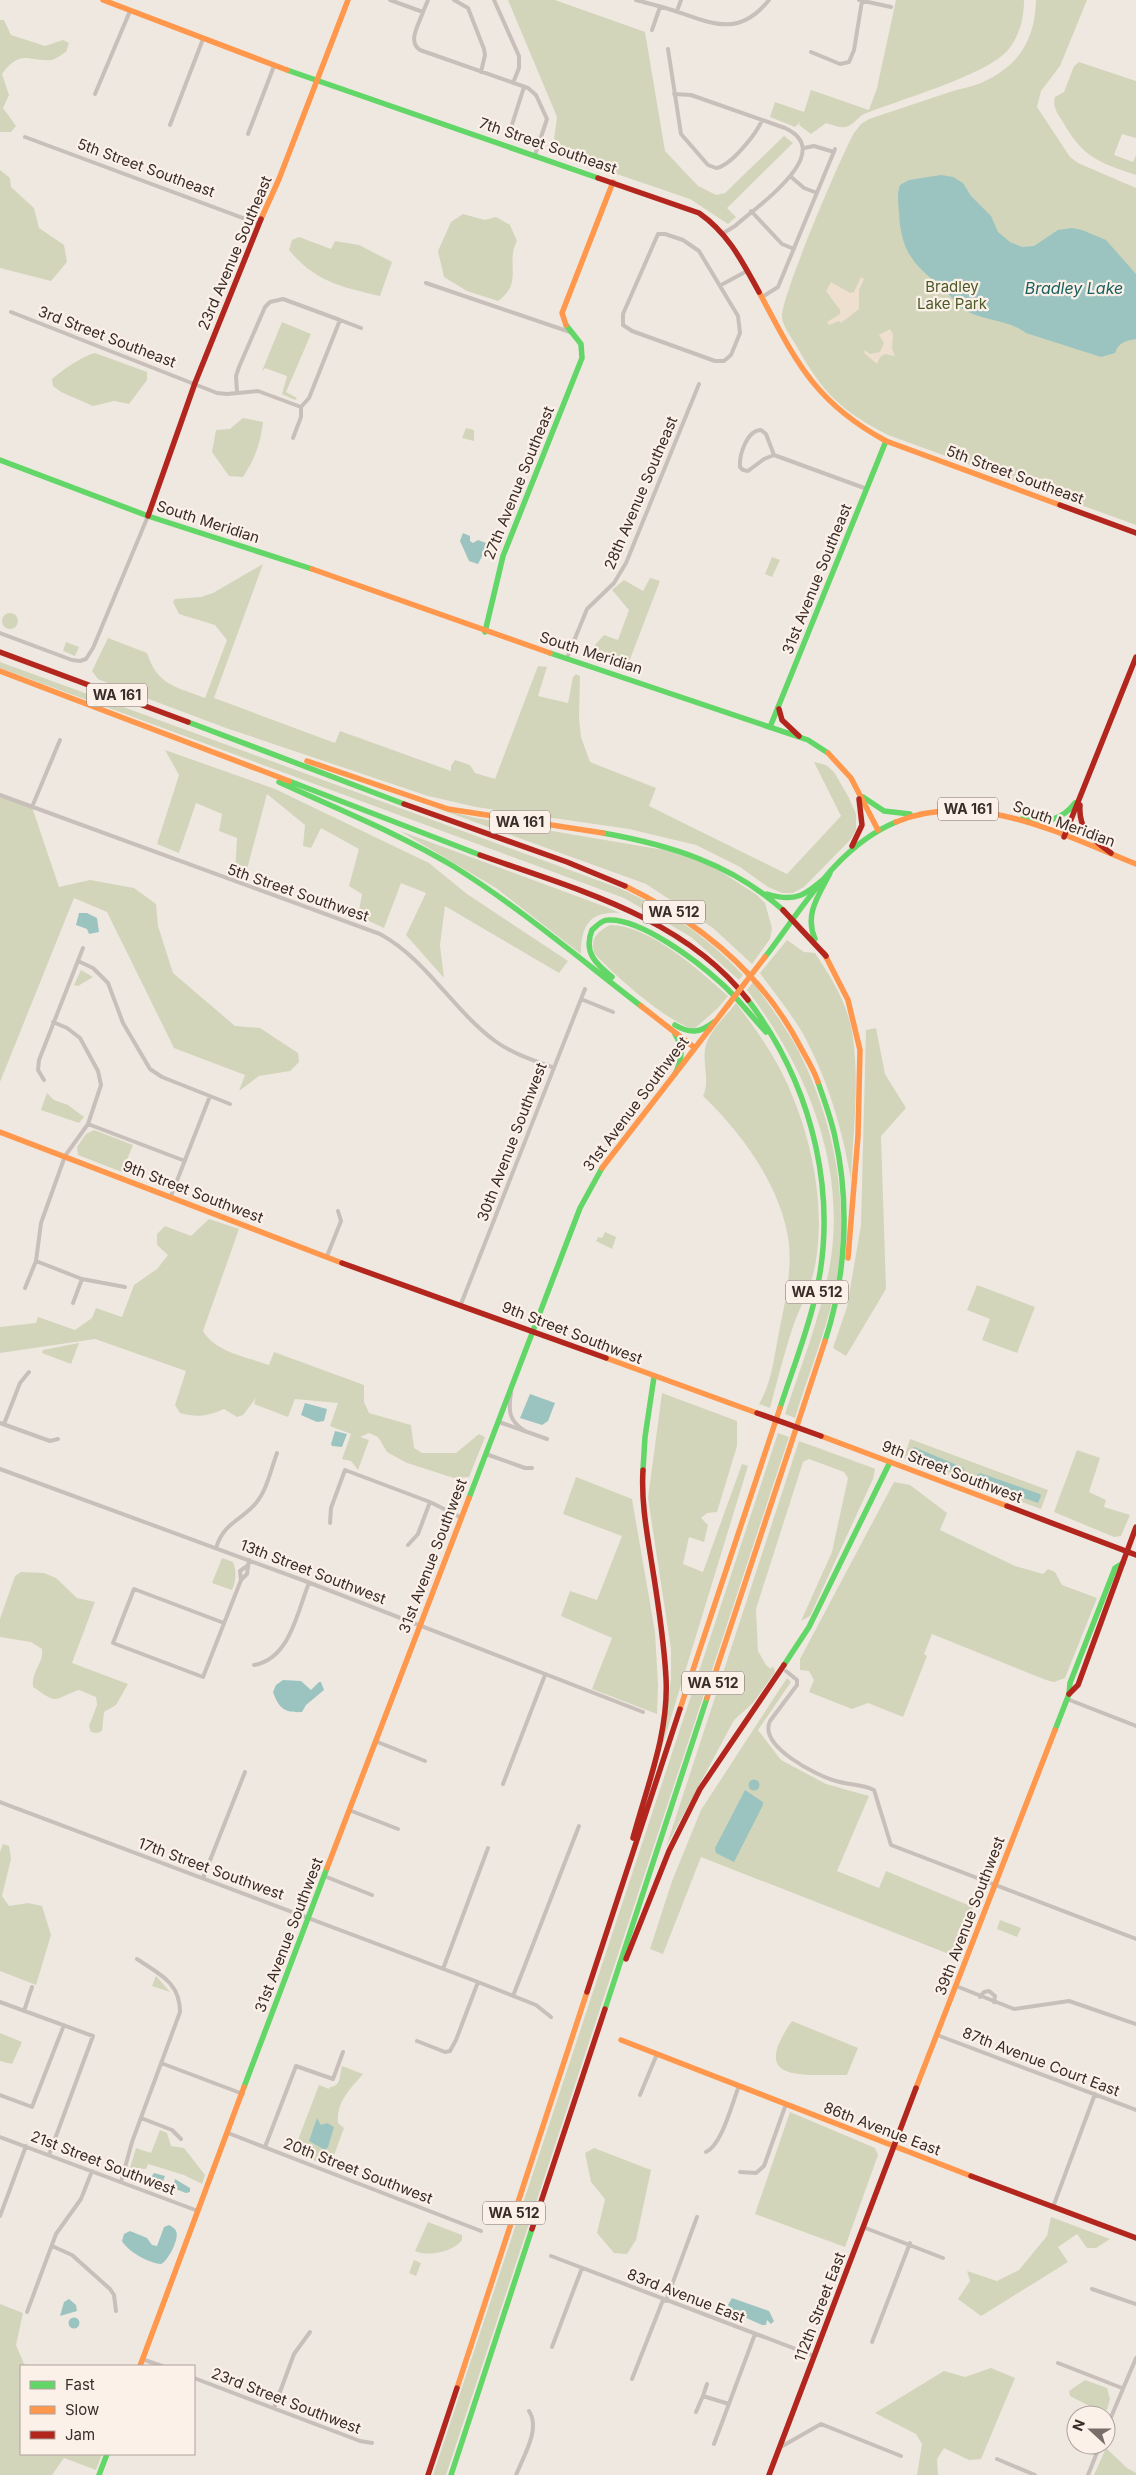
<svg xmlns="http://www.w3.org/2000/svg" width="1136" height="2475" font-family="Inter,sans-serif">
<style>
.green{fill:#d2d5ba}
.plaza{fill:#eedfcf}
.water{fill:#9bc4c1}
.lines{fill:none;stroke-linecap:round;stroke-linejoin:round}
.street{stroke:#c8bfba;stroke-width:4}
.fast{stroke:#63d668;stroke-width:5.5}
.slow{stroke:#ff974d;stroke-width:5.5}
.jam{stroke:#b3261e;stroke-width:5.5}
.slow-bridge{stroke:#ff974d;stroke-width:5.5}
.jam-bridge{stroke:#b3261e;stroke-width:5.5}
.labels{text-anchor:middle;stroke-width:4.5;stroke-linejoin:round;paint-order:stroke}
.shield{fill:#fcf1e9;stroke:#746762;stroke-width:1}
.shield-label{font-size:14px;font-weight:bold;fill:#3a2c28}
.street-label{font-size:15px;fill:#3a2c28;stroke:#fcf1e9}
.park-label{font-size:15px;fill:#4c5b28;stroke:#fcf1e9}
.water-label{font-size:16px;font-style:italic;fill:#18605f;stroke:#fcf1e9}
</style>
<rect width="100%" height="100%" fill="#efe8e1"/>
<path class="green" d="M508,0H555L645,32L665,151L698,186L716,195L725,193L784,136L793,143L727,208L736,217L728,224L690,199L555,153L553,147L557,117Z
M896,0H1024C1024,18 1020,35 1008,50C986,76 897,100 862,115C847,129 847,130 826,123L811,134L799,125L800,122L795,127L770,117L775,102L804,112L811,90L869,110L877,88Z
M1036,0H1087L1060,66L1041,91L1037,107L1070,157L1078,163L1136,188V525L888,435C841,411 823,393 797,347C792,338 783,327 782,317C780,299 842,154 854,133L861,124L869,119C896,110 923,101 950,92C961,88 973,87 983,82C1020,65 1035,39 1036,0Z
M0,20H4L11,35L45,46L63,40L69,43L66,52C62,54 56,59 52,60C27,62 21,48 2,74L9,95L3,108L16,126L11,132H0Z
M1079,62L1136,81V138L1122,134L1114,155L1133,162L1136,155V175C1100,163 1082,157 1063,122C1058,114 1052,107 1055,97L1064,92L1074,66Z
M0,170L10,178L11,187L34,208L39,228L64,245L67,262L51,281L0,268Z
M463,214L485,220L496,217L510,225L517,241C505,262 524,283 498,301L467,291L444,277L438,251L451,222Z
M299,237L331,249L335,241L359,245L392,262L380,296C342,287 315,282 289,250L292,240Z
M282,322L311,334L286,392L297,398L295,400L282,394L287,376L265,368L262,371Z
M95,353L147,372V380L129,404L114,401L93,406L61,392L53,386L52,379C63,370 82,356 95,353Z
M243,418L263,422C261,443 254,460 243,477L229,476L212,452L216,430L230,429Z
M466,428L474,430V441L462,438Z
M772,557L780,560L772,577L765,574Z
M263,564L214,698L335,743L340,731L451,771V766L455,760L470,765L475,773L495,779L538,666L547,667L538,696L568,703L573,677L576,674L580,676L579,718L581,737L590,762L656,788L649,806L787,874L841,816L814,762L826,765L834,772L848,796L856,814V830L850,840L804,887L793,893H782L768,887L740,867L696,845L629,829L476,807L428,796L226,728L122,689L98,679L92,671L108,638L147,653C158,686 175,686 205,698L227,640L215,625L179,614L173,602L175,599L201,597L213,593Z
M650,578L660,581L627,667L588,653L604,635L618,640L629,610L612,590L624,580L643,591Z
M2 621a8 8 0 1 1 16 0a8 8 0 1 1-16 0Z
M66,642L79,647L75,656L63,651Z
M0,662L619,888C666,909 708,937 743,975L739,980L691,937L624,898L0,668Z
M165,750L275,789L429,863L467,894L568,961L559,973L445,906L440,945L444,978L406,935L426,893L401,883L384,928L358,916L362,894L349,886L359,849L321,828L311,848L303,846L305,825L267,794L245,877L235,874L237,838L219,831L222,814L196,803L179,853L157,844L179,775Z
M0,795L32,807L59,887L90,880L134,888L156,904L158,926L173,973L235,1026L260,1028L298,1053L299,1062L290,1071L259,1076L239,1091L245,1075L174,1048L107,912L74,898L0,1082Z
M436,808L476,818L664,850L709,864L757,895L765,903L772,928L770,939L752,964L713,928L646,884Z
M400,831L606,907L620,913C590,911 581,925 581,954L496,888Z
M610,925C649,925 699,970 728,996L718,1008L694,1029C668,1023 614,975 595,954C589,939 597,932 610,925Z
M787,940L804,952L815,953C831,977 847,1003 852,1031C860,1080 853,1132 851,1180C842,1128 828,1079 802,1032C790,1012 774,992 760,973Z
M81,970L93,977L78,986L74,985Z
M753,982C769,1005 786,1027 799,1052C839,1131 853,1224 830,1310C820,1346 806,1382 795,1418L785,1414C802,1363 823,1311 831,1258C845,1161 805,1065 747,990Z
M736,1003C752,1024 768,1046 780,1069C809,1125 826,1198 816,1260C813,1282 803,1301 795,1321C785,1349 778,1379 770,1408L759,1404C772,1382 774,1357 779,1332C785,1303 793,1267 788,1237C779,1184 741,1132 703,1096C711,1079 701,1063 706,1045C710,1030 727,1015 736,1003Z
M876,1028L885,1074L906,1108L881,1136L886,1289L846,1356L833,1348L847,1307L861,1225L866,1030Z
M47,1093L54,1100L68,1105L84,1117L79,1123L41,1110Z
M94,1130L133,1145L122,1172L78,1155L77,1147L86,1134Z
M209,1219L239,1229L203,1331C215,1352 247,1357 269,1365L274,1352L364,1385V1402L369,1413L411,1425L414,1448L422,1453H456L479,1434L485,1437L469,1477L454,1478L407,1463L387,1452L378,1437L369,1433L360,1437L369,1440L358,1470L351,1461L342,1459L351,1434L330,1426L338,1403L295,1399L288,1417L254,1404L256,1398L243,1415L237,1417L224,1409C208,1416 197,1418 180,1413L175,1405L186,1371L95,1339L0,1353V1327L36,1323L38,1317L75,1330L92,1318L96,1308L122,1317L134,1285L157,1269L168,1255L157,1245V1234L165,1226L191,1236Z
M605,1232L616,1237L612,1249L596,1241L598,1237L602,1238Z
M977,1285L1035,1307L1017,1353L982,1340L990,1319L967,1310Z
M79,1343L71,1364L42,1353L43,1350Z
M662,1393L737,1421V1446L717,1512L707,1513L701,1518L708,1525L704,1542L689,1537L683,1564L703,1572L742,1464L748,1466L662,1747L671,1679V1649L648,1498Z
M778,1433L789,1437L446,2475H433Z
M910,1439L1048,1490L1041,1509L906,1459L904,1458Z
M799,1441L873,1468L875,1469L873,1479L810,1616L801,1621L832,1552L848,1478L844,1472L809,1459L803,1462L756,1609L758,1651L766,1665L771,1669L773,1666L775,1672L753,1703L734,1720L666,1847Z
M1077,1450L1100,1458L1089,1492L1106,1500L1104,1507L1130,1515L1121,1536L1114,1537L1054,1512Z
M576,1477L632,1499L655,1632L658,1685L657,1714L592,1689L612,1638L561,1616L570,1591L597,1600L622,1536L563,1514Z
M894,1482L910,1485L947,1513L940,1530L1015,1566L1043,1574L1048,1569L1055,1572L1062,1585L1097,1598L1065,1678L1054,1682L1046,1680L932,1634L924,1654L927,1656L903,1717L868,1703L852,1709L809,1692L814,1680L809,1671L800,1670V1659Z
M222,1558L233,1562C237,1572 236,1581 232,1590L212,1583Z
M21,1572L44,1573L56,1578L77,1598L95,1602L72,1663L128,1684L116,1705L104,1712L102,1731L97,1733L91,1732L89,1726L97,1705L96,1697L79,1690C52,1699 60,1706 33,1687C31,1671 44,1663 42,1649L31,1642L0,1637V1619L15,1576Z
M787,1678L791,1682L758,1730L781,1760L826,1784L869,1796L837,1871L879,1888L886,1871L973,1907L954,1956L701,1857L663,1954L650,1949L672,1881L701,1810Z
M3,1844L9,1846L11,1859L2,1896L9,1906L28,1903L42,1906L51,1935L36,1985L0,1971V1852Z
M1000,1920L1021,1928L1017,1937L997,1929Z
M156,1976L170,1992L152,1986Z
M792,2021L858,2048L847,2075C803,2074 748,2084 792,2021Z
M0,2033L22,2042L12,2064L0,2061Z
M342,2066L363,2074C351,2088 336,2102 338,2123L344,2128L330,2166L293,2153L319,2085L329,2089L330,2087C342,2086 339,2075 342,2066Z
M790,2112L875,2148L878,2155L845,2247L755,2214Z
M160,2130L167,2133L171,2146L184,2148L205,2175L202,2184L184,2175L148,2164L146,2169L130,2168L136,2148L151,2153Z
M594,2148L651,2170L636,2240L627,2254L614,2253L597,2233L605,2199L591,2182L585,2153Z
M1051,2217L1110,2239L1096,2248H1087L1077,2234L1058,2247L1068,2262L981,2316L958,2299L970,2281L967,2271L997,2281L1019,2270L1047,2236Z
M428,2222L462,2235V2240C453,2252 429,2257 415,2251Z
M414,2260L421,2263L416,2276L409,2273Z
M0,2304L23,2313L16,2345L24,2364L30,2366H21V2454H102L96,2470L64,2458L52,2475H0Z
M991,2368L1015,2378L981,2459L969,2460L944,2448L937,2459L938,2475H917L922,2444L916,2434L875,2413L944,2371L965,2377Z
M1085,2380L1107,2388L1110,2399L1107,2410L1101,2412L1070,2396L1069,2391Z
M1106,2448L1127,2468L1136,2473V2475H1094Z"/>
<path class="plaza" d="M861,277L864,279L859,290V309L841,323L839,321L829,325L827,322L840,314V310L826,291L831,282L850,293L854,292Z
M890,329L893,334L892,349L895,356L885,354L880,357L877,364L864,353L865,350L870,354L880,352L884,343L879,335Z"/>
<path class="water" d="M941,175L953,177L963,183L971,196L991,216L998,232L1010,242L1022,247L1034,246L1058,230L1072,228L1082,230L1106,240L1136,274V339C1125,341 1119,342 1115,353L1101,357L1026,333C1008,319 980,321 961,308C930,270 901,269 899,212C898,203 897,193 900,185L909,180Z
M463,533L470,536V541L473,543L478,540L486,543L487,547L478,564L469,561L460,541Z
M79,913H87L97,918L99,932L89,934L87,929L76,925Z
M530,1394L555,1403L548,1421L542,1425L520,1418Z
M305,1403L327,1409L324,1421L317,1422L301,1415Z
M335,1431L347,1434L342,1447L332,1446L331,1444Z
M914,1447L964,1468V1472L961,1473L910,1456L909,1453Z
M980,1473L1040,1494L1041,1496L1038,1503L984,1484L977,1480V1475Z
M283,1680L301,1681L311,1690L319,1682H321L324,1690L306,1705L302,1712C285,1713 279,1709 273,1692L276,1685Z
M748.5 1785a5.5 5.5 0 1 1 11 0a5.5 5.5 0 1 1-11 0Z
M745,1790L763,1802V1805L734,1862L716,1853L715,1848Z
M317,2118L321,2125L327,2123L334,2127L328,2147L325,2150L309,2141Z
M154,2173L165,2176L162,2184L150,2179Z
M175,2179L190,2188V2192L186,2193L173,2188Z
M169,2225C172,2227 175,2228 176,2231C180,2238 168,2261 161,2264C149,2263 128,2252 122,2241L124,2234L130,2231L147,2238L152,2245L157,2246L164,2227Z
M732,2298L769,2311L774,2321L771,2324L767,2320L766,2325H762L733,2312L728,2305Z
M69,2299L76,2305L77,2311L60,2316L64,2302Z
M68.5 2323a5.5 5.5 0 1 1 11 0a5.5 5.5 0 1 1-11 0Z"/>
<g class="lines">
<path class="street" d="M390,0L423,12C419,24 407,42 420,50L528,88L536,95L547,119L535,155
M454,0L468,8L484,49L485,55L481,72
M494,0L519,56V68L513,83
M636,0C650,4 664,7 678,12C715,25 740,36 769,0
M859,0L891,7
M677,11L681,0
M423,12L428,0
M652,30L660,7
M668,49L681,134L708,165L716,168C731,166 757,133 762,120
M811,52L840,64L849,62L854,50L862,1
M95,94L130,11
M674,94L691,95L785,128C838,152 757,206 735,226L725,232
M170,125L203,39
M248,134L274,66
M509,134L524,87
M25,137L259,224
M804,148L814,146L834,152
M790,176L804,188L817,193
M751,211L782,244L794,249
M658,234H665L683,240L699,251L738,316L740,333L731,355L724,361H715L632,331L623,325V314Z
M426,283L573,333
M721,285L747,271
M762,297L778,287L835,149
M11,312L217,393L227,394L258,391L301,407
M340,320L361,328
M237,392L236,376L239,367L265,307L270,302L283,299L340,320L309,398L301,407V417L293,438
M774,455L764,459L748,471L743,470L740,467C739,455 747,430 761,430L766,434L774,455L867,489
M0,633L72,660L80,661L86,659L93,648L148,516
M567,658L587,609L614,583L626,563L699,384
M0,795L380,934C426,959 453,1010 495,1041C513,1054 533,1060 554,1068
M32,807L60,740
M78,961L93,968L108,983L123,1023L150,1069L162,1077L230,1104
M581,999L613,1012
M44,1080L38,1070L39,1060L83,948
M88,1124L185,1161
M171,1196L210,1096
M327,1256L341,1221L338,1211
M36,1261L82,1279L125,1287
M25,1288L36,1261L41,1223L65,1156L88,1124L101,1085L98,1071L80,1038L67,1028L53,1022
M73,1303L82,1279
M461,1304L585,989
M511,1393C508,1411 509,1421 525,1431
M499,1422L547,1439
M0,1423L50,1441L58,1439
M4,1424L20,1383L29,1372
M486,1454L525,1468H532
M0,1469L305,1581L643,1712
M330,1523L331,1508L345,1470L430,1502L460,1517
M408,1545L418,1534L430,1502
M216,1548C224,1522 241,1521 256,1503C267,1490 271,1469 277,1453
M241,1580L240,1571L247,1566
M224,1623L134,1589L113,1643L203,1677L241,1580L247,1574L249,1560
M254,1665C290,1659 297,1612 309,1583
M786,1671L797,1680V1685L770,1721C758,1746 817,1776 836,1781C848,1785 862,1784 874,1790L891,1845L1136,1939
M1067,1699L1136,1726
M375,1741L425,1761
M503,1784L545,1675
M0,1802L478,1982L536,2005L551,2017
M349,1810L398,1829
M324,1876L372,1895
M203,1878L245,1772
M443,1969L488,1848
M956,1986L1014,2009L1069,2001L1136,2024
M513,1996L579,1826
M980,1997L984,1992L989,1991L995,1996L994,2002
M0,2002L93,2036L49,2155
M24,2011L32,1987
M937,2035L1136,2110
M417,2041L445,2052L450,2051L456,2040L478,1982
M161,2063L243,2094
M0,2095L32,2107L64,2025
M640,2095L657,2054
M141,2118L172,2130L181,2139
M228,2133L481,2231
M0,2137L198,2211
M265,2147L296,2066L333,2079L343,2052
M706,2152C722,2145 732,2103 739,2086
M740,2172L756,2173L764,2166L786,2104
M121,2182L132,2142L180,2012C180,1982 159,1974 137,1959
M1053,2207L1095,2094
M0,2216L26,2146
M863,2227L943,2258
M52,2246L72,2255L110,2289L114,2295L116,2311
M551,2256L814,2356
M1092,2289L1136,2304
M666,2301L697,2217
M27,2312L56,2234L81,2199L92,2171
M872,2342L910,2243
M552,2347L582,2268
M142,2359L162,2366
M1058,2363L1122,2388
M194,2378L360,2441L372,2443
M632,2379L663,2300
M707,2384L703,2396L729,2404
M274,2408L294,2354L310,2332
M696,2412L703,2396
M1106,2429L1136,2358
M714,2444L755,2334
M779,2448L821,2424L901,2456
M997,2459L1035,2475
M516,2475C523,2457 541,2429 529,2411
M1088,2475L1100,2445"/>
<path class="fast" d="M287,70L598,178
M0,460L148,516L312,569
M485,632L503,556L582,358L581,344L566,325
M550,653L808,740L828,753
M188,722L404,804
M770,727L886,441
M289,781L480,855
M279,782C337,809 398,833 453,866C519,907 580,959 641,1006
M863,797L884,811L910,814
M1022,819C1047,820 1058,824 1075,803
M603,833C670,845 732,864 783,910
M767,894C795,903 806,895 827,876
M815,939C804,914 819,895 830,873
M765,957C803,908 836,847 896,822
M612,977C596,964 583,952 592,930C597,926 601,920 608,920C641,918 698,962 721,983C738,998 751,1016 766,1032
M748,1000C814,1087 841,1201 813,1306C804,1341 791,1374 780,1408
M675,1025C690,1034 700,1033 714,1022
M675,1034C684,1048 682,1060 675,1074
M818,1082C824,1100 831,1118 835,1137C850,1203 846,1277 825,1341
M643,1470L645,1437L654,1377
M469,1498L580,1208L602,1168
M784,1665L809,1627L890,1462
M1055,1730L1069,1694L1070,1683L1115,1568L1123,1563
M605,2009L707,1698
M244,2087L327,1868
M99,2475L107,2454
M451,2475L532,2229"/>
<path class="slow" d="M103,0L287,70
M261,219L279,179L348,0
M759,292C796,361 814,402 886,441L1060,505
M566,325L562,313L613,182
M312,569L550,653
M0,671L289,781
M828,753L851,778L878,830
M307,761L448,809L603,833
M896,822C976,789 1061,834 1136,864
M625,886C699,922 763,974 801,1048C807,1059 814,1070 818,1082
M824,953L848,1000L860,1050L858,1136L848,1258
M641,1006L695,1048
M695,1048L728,1005
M0,1132L342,1263
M602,1168L695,1048
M606,1358L757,1413
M821,1436L1007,1506
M707,1698L825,1341
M680,1709L780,1408
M327,1868L469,1498
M621,2040L971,2176
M916,2088L1055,1730
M140,2366L244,2087
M457,2388L587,1992"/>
<path class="jam" d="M598,178L699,213C728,233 742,261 759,292
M1060,505L1136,533
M148,516L195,383L261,219
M0,652L188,722
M779,709L782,720L799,736
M404,804L567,862L625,886
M1080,805C1078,830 1092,839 1111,853
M1064,837L1136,657
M852,846L862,825L859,799
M480,855C575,889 684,917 748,1000
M783,910L826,956
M342,1263L606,1358
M1007,1506L1136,1555
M1069,1694L1078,1685L1136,1527
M633,1838C647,1786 669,1733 666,1678C664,1640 658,1602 652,1565C647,1533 641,1502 643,1470
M626,1959L669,1851L700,1789L784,1665
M587,1992L680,1709
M971,2176L1136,2238
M532,2229L605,2009
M428,2475L457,2388
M769,2475L916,2088"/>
<path class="slow-bridge" d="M728,1005L765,957"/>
<path class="jam-bridge" d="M757,1413L821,1436"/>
</g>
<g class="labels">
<g class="shield">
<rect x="87" y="683.5" width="60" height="23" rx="4"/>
<rect x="938" y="797.5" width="60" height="23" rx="4"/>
<rect x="490" y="810.5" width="60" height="23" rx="4"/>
<rect x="643" y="900.5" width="62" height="23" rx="4"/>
<rect x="786" y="1280.5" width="62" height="23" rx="4"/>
<rect x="682" y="1671.5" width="62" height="23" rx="4"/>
<rect x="483" y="2201.5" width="62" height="23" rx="4"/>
</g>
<g class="shield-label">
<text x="117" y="700">WA 161</text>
<text x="968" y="814">WA 161</text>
<text x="520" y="827">WA 161</text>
<text x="674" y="917">WA 512</text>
<text x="817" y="1297">WA 512</text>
<text x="713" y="1688">WA 512</text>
<text x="514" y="2218">WA 512</text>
</g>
<g class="street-label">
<text transform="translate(548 146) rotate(19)" y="5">7th Street Southeast</text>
<text transform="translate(146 168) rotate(20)" y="5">5th Street Southeast</text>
<text transform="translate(235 253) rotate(-67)" y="5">23rd Avenue Southeast</text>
<text transform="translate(107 337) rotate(21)" y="5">3rd Street Southeast</text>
<text transform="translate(1015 475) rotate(20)" y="5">5th Street Southeast</text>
<text transform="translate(519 483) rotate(-68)" y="5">27th Avenue Southeast</text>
<text transform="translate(641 493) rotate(-67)" y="5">28th Avenue Southeast</text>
<text transform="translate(208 522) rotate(18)" y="5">South Meridian</text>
<text transform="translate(817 579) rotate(-68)" y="5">31st Avenue Southeast</text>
<text transform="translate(591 653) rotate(18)" y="5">South Meridian</text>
<text transform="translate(1064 824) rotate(20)" y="5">South Meridian</text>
<text transform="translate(298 893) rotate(19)" y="5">5th Street Southwest</text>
<text transform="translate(636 1104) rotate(-53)" y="5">31st Avenue Southwest</text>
<text transform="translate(512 1142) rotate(-69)" y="5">30th Avenue Southwest</text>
<text transform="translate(193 1192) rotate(21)" y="5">9th Street Southwest</text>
<text transform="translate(572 1333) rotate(21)" y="5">9th Street Southwest</text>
<text transform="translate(952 1472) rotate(21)" y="5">9th Street Southwest</text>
<text transform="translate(433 1556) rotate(-69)" y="5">31st Avenue Southwest</text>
<text transform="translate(313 1572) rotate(21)" y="5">13th Street Southwest</text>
<text transform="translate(211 1869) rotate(20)" y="5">17th Street Southwest</text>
<text transform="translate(970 1916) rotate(-69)" y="5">39th Avenue Southwest</text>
<text transform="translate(289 1935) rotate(-69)" y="5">31st Avenue Southwest</text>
<text transform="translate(1041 2062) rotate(21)" y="5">87th Avenue Court East</text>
<text transform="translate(882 2129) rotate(21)" y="5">86th Avenue East</text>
<text transform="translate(103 2163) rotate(21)" y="5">21st Street Southwest</text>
<text transform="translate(358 2171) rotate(21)" y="5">20th Street Southwest</text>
<text transform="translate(686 2296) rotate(21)" y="5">83rd Avenue East</text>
<text transform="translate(820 2307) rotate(-69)" y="5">112th Street East</text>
<text transform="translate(286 2401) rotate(21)" y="5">23rd Street Southwest</text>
</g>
<g class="park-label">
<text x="952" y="292">Bradley<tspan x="952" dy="17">Lake Park</tspan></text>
</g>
<g class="water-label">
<text x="1074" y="294">Bradley Lake</text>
</g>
</g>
<rect x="20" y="2365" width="175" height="90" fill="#fcf1e9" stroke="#aea29c"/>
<rect x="30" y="2381" width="25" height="8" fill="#63d668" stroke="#aea29c"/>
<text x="65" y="2390" font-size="15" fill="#3a2c28">Fast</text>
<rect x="30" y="2406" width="25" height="8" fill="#ff974d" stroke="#aea29c"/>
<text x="65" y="2415" font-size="15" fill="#3a2c28">Slow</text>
<rect x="30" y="2431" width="25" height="8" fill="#b3261e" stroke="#aea29c"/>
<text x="65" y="2440" font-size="15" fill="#3a2c28">Jam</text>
<g transform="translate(1091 2430) rotate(291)"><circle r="24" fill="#fcf1e9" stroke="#aea29c"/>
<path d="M0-4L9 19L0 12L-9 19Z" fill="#796e69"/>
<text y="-8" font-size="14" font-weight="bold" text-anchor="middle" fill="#3a2c28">N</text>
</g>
</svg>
